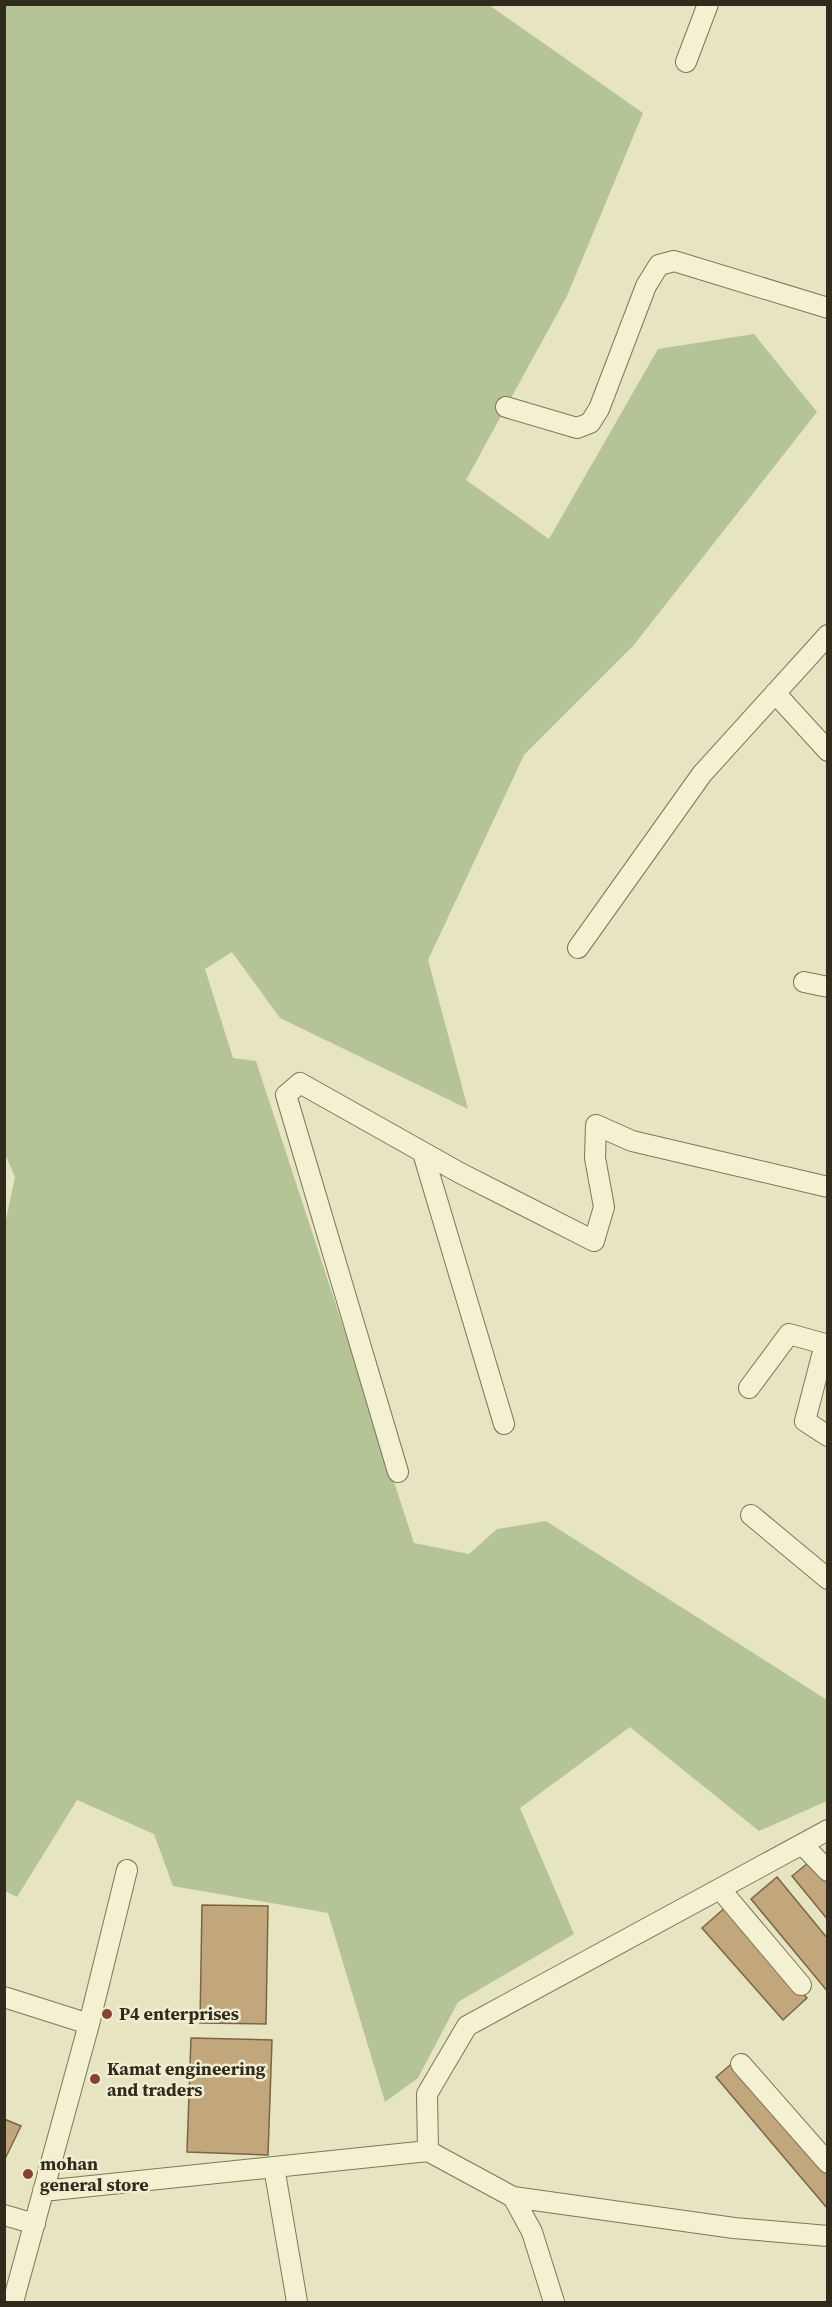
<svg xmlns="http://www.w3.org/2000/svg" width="832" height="2307" font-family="'Source Serif 4',serif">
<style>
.green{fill:#b5c497}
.building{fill:#c1a77b;stroke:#7b6544;stroke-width:1.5}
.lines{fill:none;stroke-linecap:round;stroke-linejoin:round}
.minor-casing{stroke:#7f755b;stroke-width:22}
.minor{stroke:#f4f1d3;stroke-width:20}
.poi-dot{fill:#864332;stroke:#f0edd0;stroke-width:2}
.labels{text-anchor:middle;stroke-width:5;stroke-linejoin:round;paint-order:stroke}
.poi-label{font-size:18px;font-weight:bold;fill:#302b1d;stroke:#f0edd0;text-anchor:start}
</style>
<rect width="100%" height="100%" fill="#e7e4c1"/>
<path class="green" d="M5,5H489L643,113L567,296L466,480L549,539L658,349L754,334L817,412L633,646L524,755L428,960L468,1109L280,1018L232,952L205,969L233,1058L256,1061L414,1543L469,1554L497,1529L546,1521L827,1700V1801L759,1831L630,1727L520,1808L574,1934L458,2002L418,2078L385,2102L328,1913L173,1886L154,1834L77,1800L17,1897L5,1891L4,1229L15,1177L5,1154Z"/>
<path class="building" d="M813,1859L828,1876V1920L792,1876Z
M777,1877L828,1939V1992L751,1899Z
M202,1905L268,1906L266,2024L200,2023Z
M727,1906L807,1998L783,2020L702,1928Z
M191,2038L272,2040L268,2155L187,2152Z
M735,2061L828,2172L827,2208L716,2077Z
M4,2119L21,2126L4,2161Z"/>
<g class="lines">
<g class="minor-casing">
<path id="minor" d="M686,62L708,4
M506,407L577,428L590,423L599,409L646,286L659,265L674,261L828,308
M775,693L828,751
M578,948L702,774L828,635
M804,982L828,987
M423,1153L504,1424
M749,1388L789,1334L825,1344L805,1421L828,1436
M398,1472L286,1095L300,1083L460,1173L594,1241L604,1207L595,1158L596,1125L632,1141L828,1187
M751,1515L828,1579
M802,1844L828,1871
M720,1889L801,1985
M4,1997L89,2024L13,2302
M89,2024L127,1870
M741,2064L828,2163
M428,2151L513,2197L734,2228L828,2236
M274,2167L297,2302
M43,2191L428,2151L427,2094L467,2026L828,1830
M513,2197L532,2232L554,2302
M4,2215L35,2224"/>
</g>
<use href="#minor" class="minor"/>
</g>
<g class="poi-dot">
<circle cx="107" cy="2014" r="6"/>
<circle cx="95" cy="2079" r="6"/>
<circle cx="28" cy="2174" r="6"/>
</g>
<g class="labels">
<g class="poi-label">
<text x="119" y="2020">P4 enterprises</text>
<text x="107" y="2075">Kamat engineering<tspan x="107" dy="21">and traders</tspan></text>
<text x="40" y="2170">mohan<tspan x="40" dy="21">general store</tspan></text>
</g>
</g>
<rect width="832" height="2307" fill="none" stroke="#302b1d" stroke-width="12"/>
</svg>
